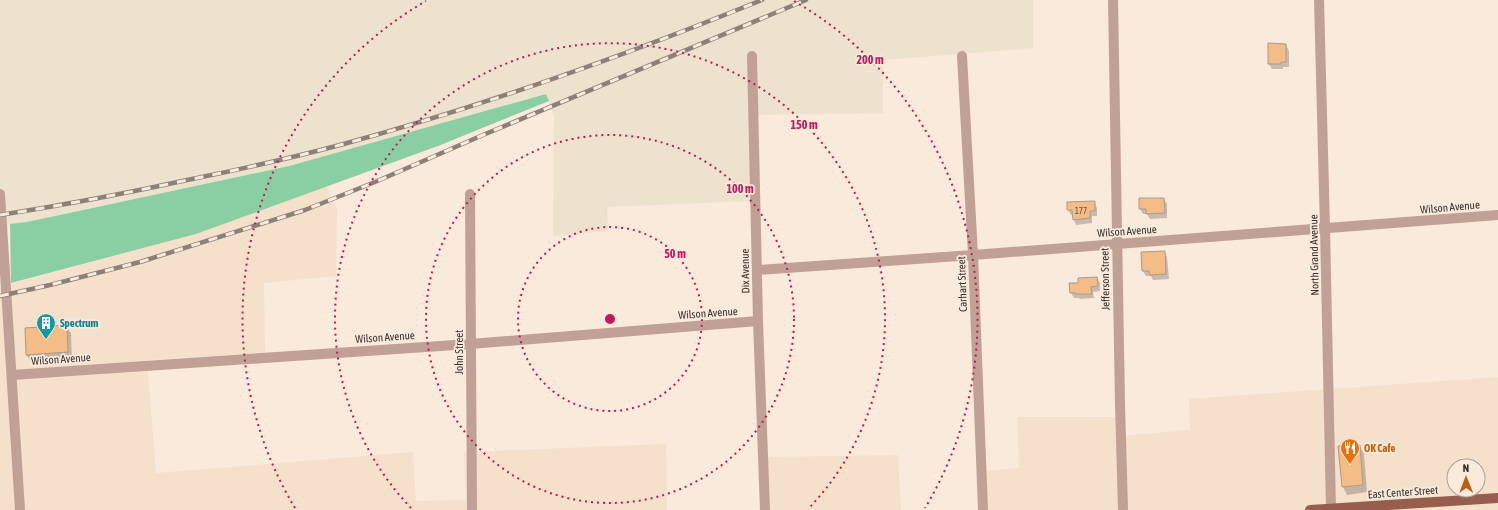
<svg xmlns="http://www.w3.org/2000/svg" width="1498" height="510" font-family="'Asap Condensed',sans-serif">
<style>
.built{fill:#f5e0cc;fill-rule:evenodd}
.industrial{fill:#ece2cd}
.green{fill:#8acfa4}
.shadow{fill:#0003}
.building{fill:#f4bc86;stroke:#a99b8e}
.lines{fill:none;stroke-linecap:round;stroke-linejoin:round}
.street{stroke:#c1a095;stroke-width:10}
.primary{stroke:#985e4d;stroke-width:10}
.rail-casing{stroke:#8b8178;stroke-width:4.5}
.rail{stroke:#f9eadc;stroke-width:3;stroke-dasharray:9;stroke-linecap:butt}
.ring{fill:none;stroke:#c2185b;stroke-width:2;stroke-dasharray:2 4}
.labels{text-anchor:middle;stroke-width:3.5;stroke-linejoin:round;paint-order:stroke}
.number-label{font-size:9px;fill:#675443}
.street-label{font-size:11px;fill:#38322d;stroke:#f9eadc}
.culture-label{font-size:11px;font-weight:bold;fill:#0d838f;stroke:#f9eadc;text-anchor:start}
.food-label{font-size:11px;font-weight:bold;fill:#c56008;stroke:#f9eadc;text-anchor:start}
.centre{fill:#c2185b;stroke:#f9eadc;stroke-width:2}
.ring-label{font-size:12px;text-anchor:middle;font-weight:bold;fill:#c2185b;stroke:#f9eadc;stroke-width:3.5;stroke-linejoin:round;paint-order:stroke}
</style>
<rect width="100%" height="100%" fill="#f9eadc"/>
<path class="built" d="M326,186L337,208L336,276L264,283L265,355L147,360L156,473L413,452L416,501L466,500L464,452L666,444L667,510H0V287L196,234Z
M1498,377V510H981L977,472L1019,468L1017,417H1118L1120,436L1190,430L1189,399ZM1454,466H1478V490H1454Z
M898,455L901,510H763L761,457Z"/>
<path class="industrial" d="M0,0H1033V48L883,60V113L752,115V201L607,207L608,231L553,236L554,117L546,94L289,166L27,222L0,226Z"/>
<path class="green" d="M546,94L549,101L438,146L196,234L11,283L10,224L27,222L289,166Z"/>
<path class="shadow" d="M1269,44L1286,45L1289,51V67H1283V69H1272L1269,64Z
M1164,199L1167,204V218L1150,219L1147,214H1143L1140,209Z
M1094,202L1097,208V216H1092V223L1076,225L1074,220L1073,215H1071L1068,210Z
M1164,252L1167,257L1169,279L1153,280L1151,276H1146L1143,271L1142,253Z
M1097,278L1100,283V291L1093,292L1094,298L1080,299L1079,298H1074L1071,293L1079,284Z
M67,326L71,334L72,360L31,362L26,354Z
M1359,446L1364,454L1367,492L1347,495L1343,487Z"/>
<path class="building" d="M1268,43L1286,44V62H1281V64H1268Z
M1139,198H1164L1165,213L1146,214V209H1139Z
M1095,201V211H1090V218L1073,220L1072,210H1067V202Z
M1165,251L1166,274L1150,275L1149,271H1142L1141,252Z
M1097,277L1098,286L1091,287L1092,294H1076L1075,293H1070L1069,283H1078V278Z
M67,325L68,352L26,355L25,328Z
M1360,445L1363,485L1342,487L1338,446Z"/>
<g class="lines">
<path class="street" d="M1113,0L1120,404L1123,510
M1319,0L1325,228L1331,509
M752,56L758,321L765,510
M962,56L973,255L983,510
M0,194L20,510
M470,194L472,510
M757,270L973,255L1498,215
M12,375L470,344L758,321"/>
<path class="primary" d="M1310,510L1498,498"/>
<g class="rail-casing">
<path id="rail" d="M0,215C64,205 128,193 192,179C242,169 291,158 340,145C484,106 624,56 762,0
M0,296L50,285L140,262L305,210L375,182L483,135L806,0"/>
</g>
<use href="#rail" class="rail"/>
</g>
<g class="ring">
<circle cx="610" cy="319" r="92"/>
<circle cx="610" cy="319" r="184"/>
<path d="M411 508A275 275 0 1 1 809 508"/>
<path d="M295 508A367 367 0 0 1 426 1M794 1A367 367 0 0 1 925 508"/>
</g>
<defs>
<g id="building-pin" transform="scale(1)"><path d="M0 17L-7.5 6A9.5 9.5 0 1 1 7.5 6Z" fill="#0f9aa8" stroke="#f9eadc"/><path d="M-4-6H4V6H1V3H-1V6H-4ZM-2.5-4.3h1.7v1.8h-1.7ZM.8-4.3h1.7v1.8H.8ZM-2.5-1h1.7V.8h-1.7ZM.8-1h1.7V.8H.8Z" fill="#fff"/></g>
<g id="restaurant-pin" transform="scale(1)"><path d="M0 17L-7.5 6A9.5 9.5 0 1 1 7.5 6Z" fill="#e8710a" stroke="#f9eadc"/><path d="M-5-6h1v4h1v-4h1v4h1v-4h1v5L-1.5 .5V6h-2V.5L-5-1ZM5-6V6H3V1.5H1.5Q1.5-4 5-6Z" fill="#fff"/></g>
</defs>
<g fill-rule="evenodd">
<use href="#building-pin" x="46" y="323"/>
<use href="#restaurant-pin" x="1350" y="448"/>
</g>
<g class="labels">
<g class="number-label">
<text x="1081" y="214">177</text>
</g>
<g class="street-label">
<text transform="translate(1450 207) rotate(-5)" y="4">Wilson Avenue</text>
<text transform="translate(1127 231) rotate(-4)" y="4">Wilson Avenue</text>
<text transform="translate(1314 255) rotate(-91)" y="4">North Grand Avenue</text>
<text transform="translate(745 271) rotate(-91)" y="4">Dix Avenue</text>
<text transform="translate(1105 279) rotate(-91)" y="4">Jefferson Street</text>
<text transform="translate(962 284) rotate(-92)" y="4">Carhart Street</text>
<text transform="translate(708 313) rotate(-4)" y="4">Wilson Avenue</text>
<text transform="translate(385 337) rotate(-4)" y="4">Wilson Avenue</text>
<text transform="translate(459 352) rotate(-90)" y="4">John Street</text>
<text transform="translate(61 359) rotate(-4)" y="4">Wilson Avenue</text>
<text transform="translate(1403 492) rotate(-4)" y="4">East Center Street</text>
</g>
<g class="culture-label">
<text x="60" y="327">Spectrum</text>
</g>
<g class="food-label">
<text x="1364" y="452">OK Cafe</text>
</g>
</g>
<circle cx="610" cy="319" r="6" class="centre"/>
<g class="ring-label">
<text x="870" y="64">200 m</text>
<text x="804" y="129">150 m</text>
<text x="740" y="193">100 m</text>
<text x="675" y="258">50 m</text>
</g>
<g transform="translate(1466 478) rotate(359)"><circle r="19" fill="#f9eadc" stroke="#aca096"/>
<path d="M0-3L7 15L0 10L-7 15Z" fill="#bc5f11"/>
<text y="-6" font-size="11" font-weight="bold" text-anchor="middle" fill="#38322d">N</text>
</g>
</svg>
